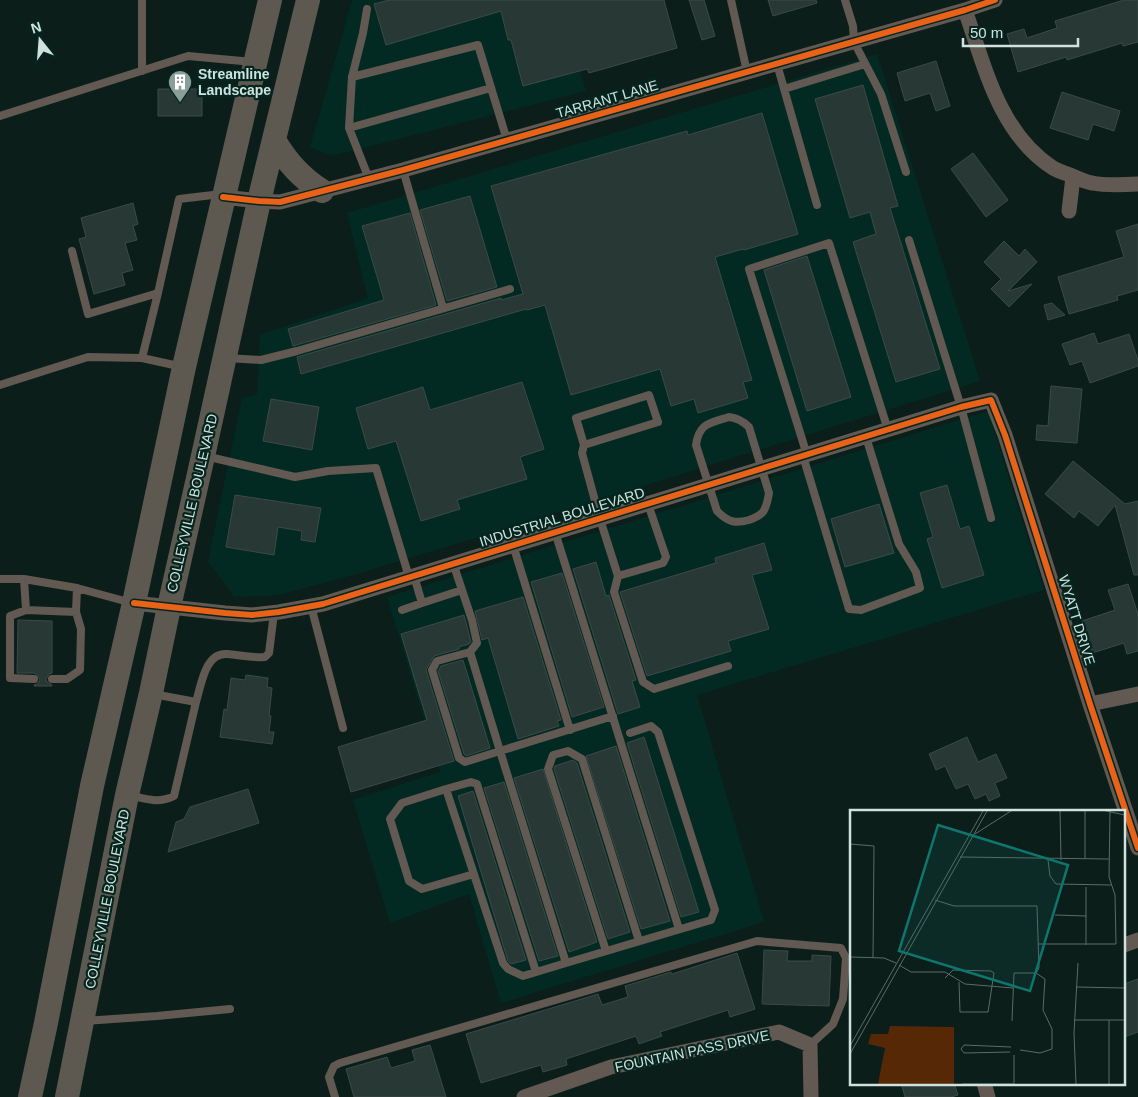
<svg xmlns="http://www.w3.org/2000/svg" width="1138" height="1097" font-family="Helvetica,sans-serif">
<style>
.built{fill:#022a23}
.building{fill:#283835;stroke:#3c4a47}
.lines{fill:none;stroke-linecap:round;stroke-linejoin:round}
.service{stroke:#615952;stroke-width:8}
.minor{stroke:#615952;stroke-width:15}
.primary{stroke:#5d5951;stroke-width:24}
.cycleway-casing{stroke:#04261f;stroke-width:9}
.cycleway{stroke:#ea6118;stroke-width:6}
.labels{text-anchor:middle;stroke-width:4.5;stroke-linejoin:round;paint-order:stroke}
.poi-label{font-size:14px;font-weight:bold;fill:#d0e2dd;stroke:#04261f;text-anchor:start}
.street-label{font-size:14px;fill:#d0e2dd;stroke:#04261f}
.inset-road{fill:none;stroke:#5a6c68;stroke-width:1}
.view{fill:#0f766e;fill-opacity:0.15;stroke:#0f766e;stroke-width:2.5}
.inset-edge{fill:none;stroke:#d0e2dd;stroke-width:2.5}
</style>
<rect width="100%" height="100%" fill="#0c1e1a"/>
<path class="built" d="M354,0H560L586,91L332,156L310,147L352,1Z
M877,54L980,381L479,537L350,576L279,595L264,596L234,597L208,561L242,398L257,394L260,335L368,298L347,213Z
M988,411L1044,590L697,695L764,922L501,1003L469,894L390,923L353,800L440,772L387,597Z"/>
<path class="building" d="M389,0H664L677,48L589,73L587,69L523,86L511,40H508L501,11L386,45L374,4Z
M689,0H704L715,36L702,40Z
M768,0H816L817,3L773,16Z
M1124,0H1138V42L1123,46L1122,43L1067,60L1066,57L1018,72L1007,34L1024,29L1027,38L1057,28L1055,21Z
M936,61L950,106L936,111L930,93L905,101L897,73Z
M863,85L898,206L890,208L940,369L896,382L853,242L876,234L870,212L850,218L815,99Z
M158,89H202V116H158Z
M1062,92L1120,111L1114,131L1093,124L1088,140L1050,128Z
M762,113L798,234L744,250L743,249L715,257L752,380L743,382L748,398L698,413L694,399L671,406L660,369L571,395L545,305L527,310L526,309L301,374L297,357L501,298V300L523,294L491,186L687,131L688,135Z
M973,153L1008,200L986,217L951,169Z
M470,196L497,287L447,301L420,210Z
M133,203L138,224L133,226L137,240L125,243L133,270L122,273L125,285L94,294L79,239L86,237L81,218Z
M410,213L436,305L293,346L288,329L384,300L362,226Z
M1138,224V290L1117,296L1118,300L1069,314L1058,277L1124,257L1116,231Z
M1004,241L1019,256L1025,249L1037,262L1008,291L1032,284L1009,307L991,289L1001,279L984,262Z
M807,256L851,397L807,411L764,270Z
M1052,303L1065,315L1048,320L1044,305Z
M1094,333L1098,344L1129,334L1138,360V366L1090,383L1082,361L1070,365L1062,344Z
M522,382L544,449L520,457L527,479L457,500L460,509L421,521L396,441L368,449L356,408L423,387L430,410Z
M1051,386L1082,389L1077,443L1036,440L1037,425L1048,426Z
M271,399L319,407L312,450L263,441Z
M1073,461L1125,504L1138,501V575H1134L1115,505L1098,526L1079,511L1074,518L1045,494Z
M947,485L960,529L969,526L984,575L942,588L927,539L933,537L920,493Z
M235,495L321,508L315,542L301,540L302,531L278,527L274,555L226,547Z
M879,504L894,553L845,567L831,519Z
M764,543L772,570L752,575L769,629L728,641L731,651L647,676L620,592L716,563L715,558Z
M596,562L606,596L609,595L636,680L632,681L640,707L618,714L573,569Z
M562,573L604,707L572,717L531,582Z
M1128,584L1138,614V651L1127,654L1124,643L1092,653L1082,621L1115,610L1108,590Z
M523,597L561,720L557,721L559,726L518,739L488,638L482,640L475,611Z
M464,615L471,642L469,644L459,647V649L434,656L426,670L454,761L351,792L338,747L427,720L401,634Z
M18,620L52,621V673L49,674L46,679L47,682L52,685V686H34V685L37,684L40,680L37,675L34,673H17Z
M463,660L490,748L466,756L464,754L438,671L441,666Z
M246,675L268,678L267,687L272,688L269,716H271L269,732H274L272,744L220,737L224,709L227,710L231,678L245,680Z
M644,737L699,912L681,917L627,743Z
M967,737L978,762L996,754L1007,778L995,783L1000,796L989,801L986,794L975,799L968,784L956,789L945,766L936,770L929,754Z
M616,746L670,921L645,928L641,929L586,756Z
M573,760L577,763L630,932L608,939L554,769L555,766Z
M543,769L597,942L569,952L514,778Z
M504,782L558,956L539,961L484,788Z
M248,789L259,823L168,852L176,822L184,819L190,807Z
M473,791L526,960L511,964L508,961L458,796Z
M764,950L788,951L787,961H812V955L831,956L829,1006L762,1004Z
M737,953L755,1009L730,1017L728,1010L660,1032L662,1036L639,1044L636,1036L566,1059L567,1065L543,1072L541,1065L481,1083L466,1034L598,994L602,1005L628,997L625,986L671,972L672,974Z
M1138,979V1032L1124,1037V984Z
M430,1045L446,1097H354L346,1069L387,1057L391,1068L415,1061L412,1050Z
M901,1083H954L958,1095L951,1097H905Z"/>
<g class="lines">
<path class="service" d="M731,0L747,72
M845,0L853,26L854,42L881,94L906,172
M367,9L363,33L352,77L349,128L369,179
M777,64L817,205
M142,71V0
M352,77L478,45L507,140
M784,89L865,64
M0,116L188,56L253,62
M349,128L491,88
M403,170L443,308
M909,240L961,407L991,518
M72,251L88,314L158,293L179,199L213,195L221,197
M142,358L158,293
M226,358L261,360L297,351L510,289
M0,385L88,357L142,358L183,367
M729,417C738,418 743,421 749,427L769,493C768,499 767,506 763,512C759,516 755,518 749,520C735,524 728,522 717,511L696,445C699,423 710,423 729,417Z
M584,445L658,422L649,395L576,418L584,445L582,453L600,519L618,576L614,592L643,682L654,689L728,666
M807,455L749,269L829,243L888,430
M205,456L295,477L328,471L376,468L409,577
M803,456L849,609L861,610L920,588L916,572L899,544L866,437
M555,532L679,929
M513,545L570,730
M453,563L472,620L477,643L470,652L437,661L432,670L459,758L465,762L500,751L566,963L523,976L508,969L503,963L446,789L402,803L390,819L409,881L422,889L474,874
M414,576L422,603L462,590
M618,576L663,563L666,557L648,504
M0,579H24
M77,588L76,612L26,610L24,579L77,588L132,603
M311,606L343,728
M26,610L10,616V678L34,679
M402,610L422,603
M470,652L500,751L613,716
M52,679H67L80,670L81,629L76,612
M196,702C201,686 205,652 227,654C240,655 252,658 265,657L269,653L274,613
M446,789L471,782L477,784L536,972
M129,795C146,799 158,804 174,796L196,702L153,694
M606,951L548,769L553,755L568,751L582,759L639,941
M566,963L711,920L715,910L658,732L651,726L630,733
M84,1021L157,1016L230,1009
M335,1097L329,1077L334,1066L340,1063L757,941L841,948L846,958L843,999L833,1024L810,1045"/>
<path class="minor" d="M965,10C985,67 999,133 1053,168C1058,171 1065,173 1070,175C1077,178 1085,182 1092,183C1107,186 1123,185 1138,184
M223,197L259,201L280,202L403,170L965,10L995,0
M1069,211L1073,177
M134,603L225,613L252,615L279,612L323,604L961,407L991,400L1005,435L1090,704L1138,848
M1090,704L1138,694
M1124,945L1138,940
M984,1083L988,1097
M524,1097L611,1067L779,1032L810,1045L811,1097"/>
<path class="primary" d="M274,140C286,161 301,178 322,191
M30,1097L46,1023L92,786L134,603L184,367L270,0
M67,1097L127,795L151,693L169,607L203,456L259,201L308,0"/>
<g class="cycleway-casing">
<path id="cycleway" d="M223,197L259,201L280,202L403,170L965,10L995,0
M134,603L225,613L252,615L279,612L323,604L961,407L991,400L1005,435L1090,704L1138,848"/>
</g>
<use href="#cycleway" class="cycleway"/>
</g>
<defs>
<g id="building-pin" transform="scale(1.25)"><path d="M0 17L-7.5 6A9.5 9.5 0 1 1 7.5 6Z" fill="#8b9d99" stroke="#04261f"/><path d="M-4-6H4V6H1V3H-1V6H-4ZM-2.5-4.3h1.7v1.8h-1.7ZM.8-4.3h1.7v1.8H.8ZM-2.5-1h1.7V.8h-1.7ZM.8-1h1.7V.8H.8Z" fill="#fff"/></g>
</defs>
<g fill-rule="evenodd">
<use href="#building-pin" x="180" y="82"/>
</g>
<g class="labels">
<g class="poi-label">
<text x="198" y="79">Streamline<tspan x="198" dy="16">Landscape</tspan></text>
</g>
<g class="street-label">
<text transform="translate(607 99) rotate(-16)" y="5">TARRANT LANE</text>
<text transform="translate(192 503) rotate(-77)" y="5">COLLEYVILLE BOULEVARD</text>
<text transform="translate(562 517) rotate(-17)" y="5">INDUSTRIAL BOULEVARD</text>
<text transform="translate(1077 620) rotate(73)" y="5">WYATT DRIVE</text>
<text transform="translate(107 899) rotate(-79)" y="5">COLLEYVILLE BOULEVARD</text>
<text transform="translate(692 1051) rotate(-12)" y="5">FOUNTAIN PASS DRIVE</text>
</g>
</g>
<g transform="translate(850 810)">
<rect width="275" height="275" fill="#0c1e1a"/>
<path d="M40,216L104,217V274H28L35,238L18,234L21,224H38Z" fill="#572805"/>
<path class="inset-road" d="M210,1L211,50M235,1V49M256,1L275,5M125,24L161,1M0,34L24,36L23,148M110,47L259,49M198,50L200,66L206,74L261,75M236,77V135M85,90L104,96H187L189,158L186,163M205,105L236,106M188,134H266L265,85L259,67L260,1M0,147L34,148L46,153M49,155L61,162H95L115,174L163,178M95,168L103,160L141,161L144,163L138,202H110L109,172M226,177L275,178M224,210H275M259,210V274M162,211L164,163H186M0,236L133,1M170,240L190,243L202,239V219L193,200L195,169L186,163M160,242L114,243L111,239L114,235L161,237M0,244L137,1M164,245V274M112,274H164M226,274L224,223L228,153"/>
<path class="view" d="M88,15L218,55L180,181L49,141Z"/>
<rect width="275" height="275" class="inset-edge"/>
</g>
<g transform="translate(40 40) rotate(343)" stroke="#04261f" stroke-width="4" paint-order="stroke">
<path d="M0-4L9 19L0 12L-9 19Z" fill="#d0e2dd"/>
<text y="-8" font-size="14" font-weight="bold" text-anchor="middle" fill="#d0e2dd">N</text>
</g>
<path d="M963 38v8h115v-8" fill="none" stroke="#d0e2dd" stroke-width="2.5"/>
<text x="970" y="38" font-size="15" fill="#d0e2dd" stroke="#04261f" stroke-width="4" paint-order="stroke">50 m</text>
</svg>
